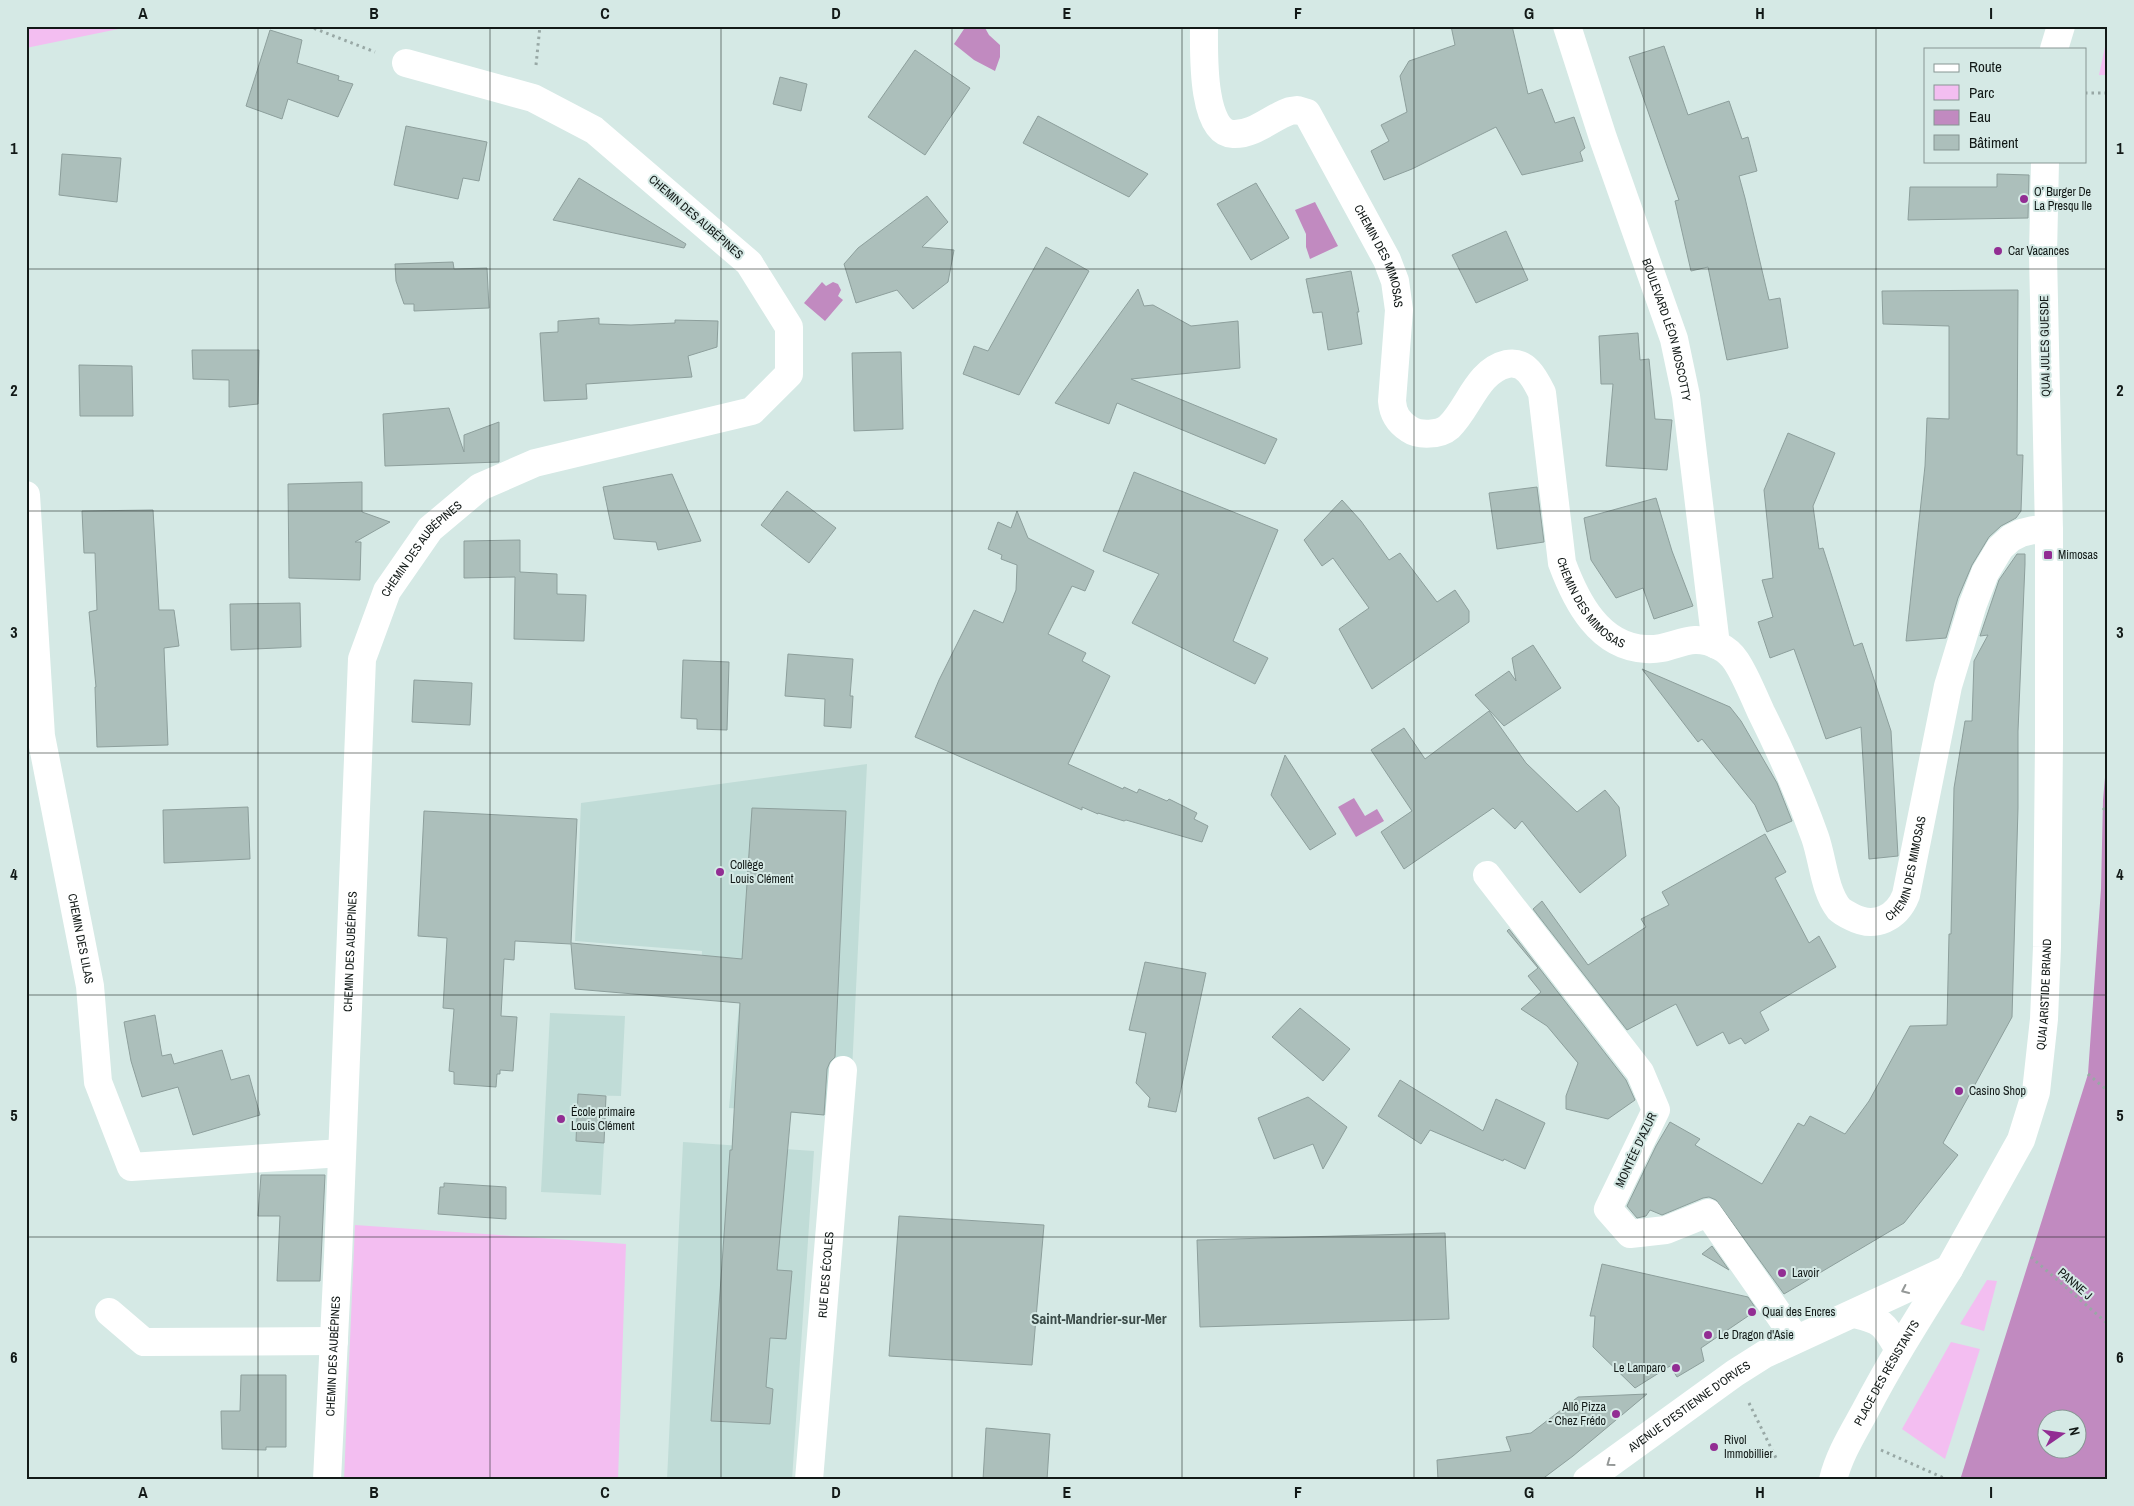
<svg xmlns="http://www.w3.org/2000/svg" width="2134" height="1506" font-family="'Archivo Narrow',sans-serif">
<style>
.built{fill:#c0dcd7}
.green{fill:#f3bef1}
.water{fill:#c18ac0;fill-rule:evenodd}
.building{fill:#acbfbb;stroke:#8d9f9c}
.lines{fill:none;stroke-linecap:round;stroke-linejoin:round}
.path{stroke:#98a8a5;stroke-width:3;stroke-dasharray:2.5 4;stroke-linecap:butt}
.minor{stroke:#fff;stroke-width:28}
.major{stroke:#fff;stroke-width:28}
.oneway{stroke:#949897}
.grid{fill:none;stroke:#121917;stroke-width:1;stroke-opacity:0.55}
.poi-dot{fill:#922d93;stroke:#d5e9e5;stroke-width:2}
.labels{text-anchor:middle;stroke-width:4;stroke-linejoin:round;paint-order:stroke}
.poi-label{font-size:12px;fill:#121917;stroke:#d5e9e5;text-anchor:start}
.street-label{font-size:12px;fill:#121917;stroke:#d5e9e5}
.quarter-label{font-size:15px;font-weight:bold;fill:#3b4b48;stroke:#d5e9e5}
.neatline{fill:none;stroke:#121917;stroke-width:2}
.grid-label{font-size:16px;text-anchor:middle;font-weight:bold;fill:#121917}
</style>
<rect width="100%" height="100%" fill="#d5e9e5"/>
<path class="built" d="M867,764L852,1071L833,1116L729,1108L740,996L700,994L702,951L575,941L581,803Z
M550,1013L625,1016L621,1096L578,1095L576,1141L604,1143L601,1195L541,1192Z
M683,1142L814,1151L792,1480H667Z"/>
<path class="green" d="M26,26H133L26,48Z
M2108,33V75H2099Z
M355,1225L626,1244L618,1480H344Z
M1987,1280L1997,1281L1984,1331L1960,1324Z
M1951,1342L1980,1349L1945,1459L1902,1429Z"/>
<path class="water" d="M966,26H984L989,35L1000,45V57L995,71L974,60L954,44Z
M1315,202L1338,246L1310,259L1306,247V234L1295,210Z
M822,282L826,286L833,282L838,284L841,290L838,296L843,300L825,321L804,303Z
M2108,744V1480H1960L2088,1074L2101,889L2103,800ZM2076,1418V1448H2046V1418Z
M1354,798L1365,816L1377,809L1384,821L1356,837L1338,807Z"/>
<path class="building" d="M1451,26H1512L1528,94L1542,89L1555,123L1574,117L1585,148L1580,152L1583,161L1522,175L1496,127L1412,169L1384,180L1371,151L1389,141L1381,125L1407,112L1400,76L1409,61L1455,45Z
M270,30L302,40L297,63L339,76L338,80L353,84L338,117L288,99L282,119L246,106Z
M1664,46L1688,115L1729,101L1742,139L1748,137L1757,171L1739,176L1745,198L1769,300L1780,298L1788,348L1727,360L1708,267L1691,271L1675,201L1679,200L1629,57Z
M915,50L970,88L925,155L868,117Z
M780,77L807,84L801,111L773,104Z
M1038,116L1148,174L1129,197L1023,143Z
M406,126L487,142L479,181L463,178L458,199L394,185Z
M62,154L121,158L117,202L59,195Z
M1997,174L2029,175L2028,218L1908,220L1910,187H1997Z
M579,178L686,244L684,248L553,220Z
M1256,183L1289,238L1251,260L1217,204Z
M927,196L948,222L922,247L954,250L948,282L913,309L897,290L856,303L844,264L858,248Z
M1506,231L1528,280L1476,303L1452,255Z
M1046,247L1089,271L1019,395L963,374L974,346L988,351Z
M453,262L454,269L487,268L489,308L414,311V304H404L396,281L395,264Z
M1351,271L1359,312H1357L1362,344L1328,350L1322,312L1313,313L1306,279Z
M1138,289L1144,306L1153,305L1191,326L1238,321L1240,368L1131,379L1277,439L1265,464L1117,403L1109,424L1055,403Z
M2018,290L2017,455H2023L2021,511L2016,518L2001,526L1989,537L1972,565L1958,598L1946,638L1906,641L1925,466L1927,418L1949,419V326L1883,324L1882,291Z
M599,318V324L631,325L675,323V320L718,321L717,347L688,356L692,377L586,384L587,399L544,401L540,333L558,332V321Z
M1638,333L1640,360L1649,359L1655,419L1672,420L1667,470L1606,466L1613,384H1601L1599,336Z
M192,350H259L258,404L229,407V380L193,379Z
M901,352L903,429L854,431L852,353Z
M79,365L132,366L133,416H80Z
M449,408L464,452V435L499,422V462L385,466L383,414Z
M1788,433L1835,453L1813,506L1819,549L1823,548L1854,646L1862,643L1891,731L1898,856L1869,859L1861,727L1826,739L1794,649L1770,658L1758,622L1773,617L1762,580L1773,578L1764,490Z
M1134,472L1278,530L1233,641L1268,658L1255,684L1132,623L1159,574L1103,551Z
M672,474L701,541L658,550L656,542L614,539L603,487Z
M362,482V512L390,522L355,542H361L360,580L289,578L288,484Z
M1537,487L1544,542L1497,549L1489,493Z
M787,491L836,528L809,563L761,525Z
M1656,498L1672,551L1693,606L1654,619L1643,588L1616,598L1591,560L1584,518Z
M1342,500L1361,521L1389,560L1400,553L1437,602L1455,590L1469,611V622L1372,689L1339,629L1369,608L1333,558L1322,566L1304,540Z
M153,510L159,610H174L179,646L164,648L168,745L97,747L95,687H96L89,612L97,610L95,553H84L82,511Z
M1017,511L1028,538L1094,571L1085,591L1072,586L1048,634L1086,653L1082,661L1110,676L1068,764L1123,789L1124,787L1137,793L1139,789L1167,801L1169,799L1197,813L1194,819L1208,826L1202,842L1126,820L1124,821L1098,813V814L1082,807V810L915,737L939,680L974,610L1003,623L1016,590L1017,565L1001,559L1002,555L988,549L998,522L1011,528Z
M520,540V572L557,574V594L586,595L584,641L514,639L515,577L464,578V541Z
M2017,554H2025V564L2018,731V808L2012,1017L1943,1143L1958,1155L1904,1223L1784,1294L1716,1200L1709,1197L1703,1198L1662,1215L1650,1210L1646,1216L1637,1218L1627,1206L1656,1146L1670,1122L1700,1139L1695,1145L1762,1184L1798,1123L1804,1126L1810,1116L1845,1134L1869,1101L1910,1026L1947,1025L1949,934H1951L1954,788L1965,721H1972L1974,661L1988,635L1980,636L1999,580Z
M300,603L301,647L231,650L230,604Z
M1533,645L1561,688L1504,726L1475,695L1509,671L1516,681L1512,658Z
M788,654L853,659L850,696H853L851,728L824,726L825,699L785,696Z
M683,660L729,662L727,730L697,729V719L681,718Z
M1642,669L1730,707L1741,721L1777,783L1792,821L1767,832L1755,805L1702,739L1698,742Z
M414,680L472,683L470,725L412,722Z
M1489,711L1526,763L1577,812L1605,790L1619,807L1626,856L1580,893L1522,821L1515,829L1493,808L1404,869L1381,832L1412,811L1371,750L1404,728L1425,759Z
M1285,755L1336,834L1310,850L1271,795Z
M248,807L250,859L164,863L163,810Z
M752,808L846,811L835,1057L830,1062L827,1069L824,1115L791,1112L777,1270L792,1271L786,1339L770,1338L766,1387L773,1389L770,1424L711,1421L730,1150H732L740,1003L575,989L571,944L515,941L514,960L504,959L501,1016L517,1017L513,1071L500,1070V1074H497L496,1087L454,1084V1072L449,1071L454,1009L443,1008L447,938L418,936L424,811L577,819L571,943L742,959Z
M1765,834L1786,872L1775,878L1809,943L1819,936L1836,967L1760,1012L1769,1030L1745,1044L1741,1038L1729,1044L1723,1032L1697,1046L1676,1004L1627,1030L1533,909L1542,901L1588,965L1646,927L1641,919L1669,905L1662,892Z
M1509,929L1626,1080L1635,1100L1608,1119L1566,1109V1096L1578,1063L1547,1026L1521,1009L1541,992L1528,976L1538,968L1507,931Z
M1145,962L1206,973L1176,1112L1148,1107L1150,1098L1136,1083L1146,1033L1129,1030Z
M1300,1008L1350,1049L1323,1081L1272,1037Z
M155,1015L162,1056L171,1054L174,1064L222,1050L231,1080L249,1075L260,1115L193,1135L178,1087L142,1097L131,1061L124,1022Z
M1400,1080L1483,1131L1496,1099L1545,1123L1525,1169L1504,1159L1503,1161L1430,1130L1421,1144L1378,1116Z
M578,1094L606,1096L604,1143L576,1141Z
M1308,1097L1347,1127L1323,1169L1313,1144L1274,1159L1258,1118Z
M261,1175H325L320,1281H277L280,1216H258Z
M444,1183L506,1187V1219L438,1214L440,1187H444Z
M899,1216L1044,1225L1032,1365L889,1356Z
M1445,1233L1449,1319L1200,1327L1197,1240Z
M1712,1246L1729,1270L1702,1254Z
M1602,1264L1748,1297L1757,1310L1701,1348L1704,1361L1677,1377L1670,1366L1635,1388L1593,1347L1595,1316H1590Z
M241,1375H286V1447H266V1450L222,1449L221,1411H240Z
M1647,1394L1573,1456L1541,1480H1438L1437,1460L1511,1451L1506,1437L1531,1433L1578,1397Z
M986,1428L1050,1434L1047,1480H983Z"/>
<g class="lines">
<path class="path" d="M308,26L375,52
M536,65L540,26
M2085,93H2108
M2103,808L2108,813
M2088,1074L2108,1091
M2031,1257L2108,1324
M1749,1403L1777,1460
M1881,1450L1946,1479"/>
<g class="minor">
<path id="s1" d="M1204,26C1204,50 1201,133 1233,134C1254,135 1272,117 1290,111L1297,110L1307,113L1387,260L1395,281L1399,310L1392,401C1393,414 1398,422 1409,429C1419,436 1440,435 1449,427C1469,408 1477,371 1507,364C1526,360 1535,379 1542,393L1562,563C1576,601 1599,647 1646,649C1675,651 1688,630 1719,646C1725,649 1732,655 1736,661C1746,676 1753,695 1761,712C1781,752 1800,795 1815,837C1823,860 1824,890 1839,909C1842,912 1848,915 1852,917C1875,929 1897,918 1906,895L1948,686L1973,604L1985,573L2000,548L2011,538L2021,533L2033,530L2049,531"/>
<path id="s2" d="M1567,26L1603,138L1674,339L1686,396L1716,645"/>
<path id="s3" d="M26,495L41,736L90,986L98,1082L131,1167L342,1153"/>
<path d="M1487,875L1640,1072L1656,1110L1608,1209L1630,1234L1666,1230L1708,1213L1796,1339"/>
<path d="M109,1312L144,1342L334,1341"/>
<path d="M1854,1314C1883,1321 1884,1324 1898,1348"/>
<path id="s4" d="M327,1480L338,1257L362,659L387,591L430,529L480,487L535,463L752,411L789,374V327L749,263L594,130L533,98L406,63"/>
<path id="s5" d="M809,1480L843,1070"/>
<path id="s6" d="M1587,1480L1735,1373L1765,1354L1949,1269"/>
<path id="s7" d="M1833,1480C1839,1455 1853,1433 1865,1411C1891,1361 1919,1317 1949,1269"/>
</g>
<g class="major">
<path d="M2054,49L2061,26"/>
<path id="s8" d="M1949,1269L2021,1140L2036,1092L2044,1019L2047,947L2049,741V531L2043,255L2045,161"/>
</g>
</g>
<defs><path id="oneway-chevron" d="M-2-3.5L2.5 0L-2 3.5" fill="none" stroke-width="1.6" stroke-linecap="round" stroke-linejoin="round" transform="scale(1.25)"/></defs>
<g class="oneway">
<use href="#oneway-chevron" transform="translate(1905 1290) rotate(155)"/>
<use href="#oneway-chevron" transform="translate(1610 1463) rotate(144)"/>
</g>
<path class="grid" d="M258,26V1480M490,26V1480M721,26V1480M952,26V1480M1182,26V1480M1414,26V1480M1644,26V1480M1876,26V1480M26,269H2108M26,511H2108M26,753H2108M26,995H2108M26,1237H2108"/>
<g class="poi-dot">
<circle cx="2024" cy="199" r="5"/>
<circle cx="1998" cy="251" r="5"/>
<rect x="2043" y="550" width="10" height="10" rx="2.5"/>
<circle cx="720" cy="872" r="5"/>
<circle cx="1959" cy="1091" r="5"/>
<circle cx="561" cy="1119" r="5"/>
<circle cx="1782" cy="1273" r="5"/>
<circle cx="1752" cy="1312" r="5"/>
<circle cx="1708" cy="1335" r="5"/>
<circle cx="1676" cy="1368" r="5"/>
<circle cx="1616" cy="1414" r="5"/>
<circle cx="1714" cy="1447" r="5"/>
</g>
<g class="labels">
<g class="poi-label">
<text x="2034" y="196">O’ Burger De<tspan x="2034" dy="14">La Presqu Ile</tspan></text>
<text x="2008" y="255">Car Vacances</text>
<text x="2058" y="559">Mimosas</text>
<text x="730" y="869">Collège<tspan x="730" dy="14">Louis Clément</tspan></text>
<text x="1969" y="1095">Casino Shop</text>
<text x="571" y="1116">École primaire<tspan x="571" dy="14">Louis Clément</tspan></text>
<text x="1792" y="1277">Lavoir</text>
<text x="1762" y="1316">Quai des Encres</text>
<text x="1718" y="1339">Le Dragon d'Asie</text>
<text x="1666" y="1372" text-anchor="end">Le Lamparo</text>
<text x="1606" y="1411" text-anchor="end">Allô Pizza<tspan x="1606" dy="14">- Chez Frédo</tspan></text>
<text x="1724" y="1444">Rivol<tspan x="1724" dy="14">Immobillier</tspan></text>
</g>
<g class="street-label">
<text transform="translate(696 217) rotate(41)" y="4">CHEMIN DES AUBÉPINES</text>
<text dy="4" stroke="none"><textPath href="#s1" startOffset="360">CHEMIN DES MIMOSAS</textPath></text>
<text dy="4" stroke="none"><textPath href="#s2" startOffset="320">BOULEVARD LÉON MOSCOTTY</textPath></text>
<text transform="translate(2045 346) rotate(-91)" y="4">QUAI JULES GUESDE</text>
<text dy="4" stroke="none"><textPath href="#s4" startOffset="949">CHEMIN DES AUBÉPINES</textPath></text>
<text dy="4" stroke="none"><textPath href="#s1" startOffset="944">CHEMIN DES MIMOSAS</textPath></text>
<text dy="4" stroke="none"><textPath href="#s1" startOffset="1496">CHEMIN DES MIMOSAS</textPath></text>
<text dy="4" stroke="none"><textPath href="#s3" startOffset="448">CHEMIN DES LILAS</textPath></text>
<text dy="4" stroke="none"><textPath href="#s4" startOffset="529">CHEMIN DES AUBÉPINES</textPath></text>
<text dy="4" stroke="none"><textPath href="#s8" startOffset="296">QUAI ARISTIDE BRIAND</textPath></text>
<text transform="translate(1636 1150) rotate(-65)" y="4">MONTÉE D'AZUR</text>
<text dy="4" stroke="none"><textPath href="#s5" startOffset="206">RUE DES ÉCOLES</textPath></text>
<text transform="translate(2075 1284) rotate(41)" y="4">PANNE J</text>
<text dy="4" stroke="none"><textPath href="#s4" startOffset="124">CHEMIN DES AUBÉPINES</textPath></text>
<text dy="4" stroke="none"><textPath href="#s7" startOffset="120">PLACE DES RÉSISTANTS</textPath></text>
<text dy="4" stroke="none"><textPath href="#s6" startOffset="126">AVENUE D'ESTIENNE D'ORVES</textPath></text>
</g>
<g class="quarter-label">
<text x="1099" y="1324">Saint-Mandrier-sur-Mer</text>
</g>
</g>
<rect width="2134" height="1506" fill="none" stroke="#d5e9e5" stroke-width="55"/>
<rect x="1924" y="48" width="162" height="115" fill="#d5e9e5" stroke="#879693"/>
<rect x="1934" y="64" width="25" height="8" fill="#ffffff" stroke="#879693"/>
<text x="1969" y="72" font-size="15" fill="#121917">Route</text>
<rect x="1934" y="85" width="25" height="15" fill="#f3bef1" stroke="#879693"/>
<text x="1969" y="98" font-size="15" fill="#121917">Parc</text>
<rect x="1934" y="110" width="25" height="15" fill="#c18ac0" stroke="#879693"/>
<text x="1969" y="122" font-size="15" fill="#121917">Eau</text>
<rect x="1934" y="135" width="25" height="15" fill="#acbfbb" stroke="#879693"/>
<text x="1969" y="148" font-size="15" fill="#121917">Bâtiment</text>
<g transform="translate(2062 1434) rotate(77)"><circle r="24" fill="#d5e9e5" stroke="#879693"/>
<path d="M0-4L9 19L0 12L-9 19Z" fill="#922d93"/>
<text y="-8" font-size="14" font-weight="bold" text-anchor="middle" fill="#121917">N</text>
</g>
<rect x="28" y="28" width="2078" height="1450" class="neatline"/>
<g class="grid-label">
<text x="143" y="19">A</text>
<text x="374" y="19">B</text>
<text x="605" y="19">C</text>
<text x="836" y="19">D</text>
<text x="1067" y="19">E</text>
<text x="1298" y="19">F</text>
<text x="1529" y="19">G</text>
<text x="1760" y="19">H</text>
<text x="1991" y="19">I</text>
<text x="14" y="154">1</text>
<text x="2120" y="154">1</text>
<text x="14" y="396">2</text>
<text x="2120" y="396">2</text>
<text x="14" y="638">3</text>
<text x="2120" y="638">3</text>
<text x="14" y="880">4</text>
<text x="2120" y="880">4</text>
<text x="14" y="1121">5</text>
<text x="2120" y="1121">5</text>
<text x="14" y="1363">6</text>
<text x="2120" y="1363">6</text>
<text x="143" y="1498">A</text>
<text x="374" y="1498">B</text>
<text x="605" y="1498">C</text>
<text x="836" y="1498">D</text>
<text x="1067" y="1498">E</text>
<text x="1298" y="1498">F</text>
<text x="1529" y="1498">G</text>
<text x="1760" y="1498">H</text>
<text x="1991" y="1498">I</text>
</g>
</svg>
